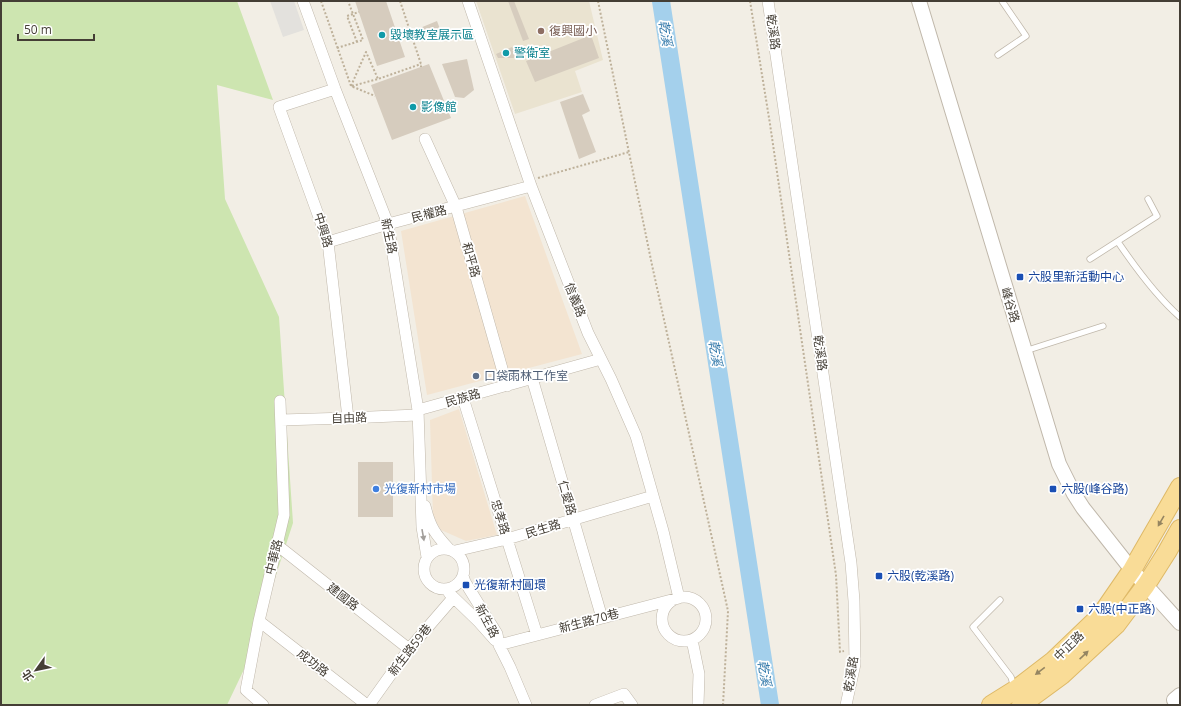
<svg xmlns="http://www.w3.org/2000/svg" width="1181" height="706" font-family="'Open Sans','Noto Sans TC',sans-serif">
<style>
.commercial{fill:#f3e4d1}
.education{fill:#eae3d0}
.green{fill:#cde5b0}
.parking{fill:#e3e1dd}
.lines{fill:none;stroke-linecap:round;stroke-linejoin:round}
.river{stroke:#a4d0ec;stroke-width:18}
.building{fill:#d6ccbe}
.service-casing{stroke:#c0b8ab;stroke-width:7}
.minor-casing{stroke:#c0b8ab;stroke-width:12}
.tertiary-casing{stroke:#c0b8ab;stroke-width:16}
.primary-casing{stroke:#deb967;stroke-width:20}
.path{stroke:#beb19a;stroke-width:2;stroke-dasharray:2 2;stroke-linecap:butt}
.service{stroke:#fff;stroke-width:5.5}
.minor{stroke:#fff;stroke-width:11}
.tertiary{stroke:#fff;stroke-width:14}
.primary{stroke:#f9dc97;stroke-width:18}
.path-bridge{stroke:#beb19a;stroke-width:2;stroke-dasharray:2 2;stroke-linecap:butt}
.oneway{fill:#958561}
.oneway2{fill:#a29e9a}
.education-dot{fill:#8d6e63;stroke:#fff;stroke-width:1.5}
.culture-dot{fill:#0f9aa8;stroke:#fff;stroke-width:1.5}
.transit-dot{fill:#1a4fb4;stroke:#fff;stroke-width:1.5}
.service-dot{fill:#5c6f8a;stroke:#fff;stroke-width:1.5}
.shop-dot{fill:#3f7fe0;stroke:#fff;stroke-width:1.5}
.labels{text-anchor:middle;stroke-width:3.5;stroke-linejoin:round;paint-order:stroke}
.education-label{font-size:12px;fill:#785e54;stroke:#fff;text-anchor:start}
.street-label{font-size:12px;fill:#443e35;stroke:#fff}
.culture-label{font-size:12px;fill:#0d838f;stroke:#fff;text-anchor:start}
.transit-label{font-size:12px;fill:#164399;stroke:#fff;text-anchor:start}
.service-label{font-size:12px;fill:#4e5e75;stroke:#fff;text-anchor:start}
.shop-label{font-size:12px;fill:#366cbe;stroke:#fff;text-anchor:start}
.water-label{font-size:13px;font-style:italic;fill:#347aab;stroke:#fff}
</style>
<rect width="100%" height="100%" fill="#f2eee5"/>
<path class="commercial" d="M525,196L582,354L427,395L401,231Z
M459,409L497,535L466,541L441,530L433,517L430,420Z"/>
<path class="education" d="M476,1H589L603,60L575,71L582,92L515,114Z"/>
<path class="green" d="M1,1H237L273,100L217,85L225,199L279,317L293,523L248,661L227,705H1Z"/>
<path class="parking" d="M270,1H294L304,30L283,37Z"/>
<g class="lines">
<path class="river" d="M661,1L770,705"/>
</g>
<path class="building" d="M355,1H386L405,57L377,66Z
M508,1H514L529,39L523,41Z
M437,21L440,29L418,37L415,30Z
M591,35L599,58L535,82L526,61Z
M512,47L515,52L514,58H498L496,54Z
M467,59L474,90L464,98L455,97L442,64Z
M429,64L451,118L392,140L371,85Z
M583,94L590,111L582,115L596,152L579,159L560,102Z
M358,462H393V517H358Z"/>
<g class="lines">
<g class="service-casing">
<path id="service" d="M998,55L1026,36L1002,1
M1118,242C1135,267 1157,297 1180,317
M1090,259L1157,216L1148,199
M1025,351L1103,326
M1000,600L973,627L1011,677L1014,687"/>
</g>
<g class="minor-casing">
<path id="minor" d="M303,1L335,89L388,224L418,410L422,527L427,557
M468,1L531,186L588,333L611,379L636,436L663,531L679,598L499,645
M768,1L851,563L854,601L855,664L846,705
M335,89L279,107L328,242L348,418
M425,139L456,207L507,386
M328,242L388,224L531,186
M532,378L602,618
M463,398L537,635
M418,410L601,359
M281,420L348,418L417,415
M425,506C430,527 435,534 449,549
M277,545L409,649
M424 569a20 20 0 1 1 40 0a20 20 0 1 1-40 0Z
M455,551L507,539L653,496
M463,576L465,582L497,634L499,645L510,667L526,705
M449,593L479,622L495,640
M662 619a22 22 0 1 1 44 0a22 22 0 1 1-44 0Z
M259,621L367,705
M692,640L699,674L698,705
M263,705L246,690L259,621L284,515L280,401
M369,705L409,649L453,598
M595,705L624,694L632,705"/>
</g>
<g class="tertiary-casing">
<path id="tertiary" d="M919,1L1059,464L1074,494L1083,508L1132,570L1180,623
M1174,700L1180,695"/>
</g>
<g class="primary-casing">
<path id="primary" d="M991,705L1015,690L1053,661L1101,615L1132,570L1180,487
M1021,705L1062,675L1116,625L1146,585L1167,552L1180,529"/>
</g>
<path class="path" d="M321,1L351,86L375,96
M400,1L421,64V67
M598,1L652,265L728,611L723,705
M750,1L770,124L836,575L840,652L844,651
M337,48L363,40L348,1
M351,86L366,52L378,79
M352,86L378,79L421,64
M538,178L629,152"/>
<use href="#service" class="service"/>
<use href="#minor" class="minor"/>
<use href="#tertiary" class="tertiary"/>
<use href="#primary" class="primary"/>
<path class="path-bridge" d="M357,42L347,16L359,12"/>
</g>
<defs><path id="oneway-solid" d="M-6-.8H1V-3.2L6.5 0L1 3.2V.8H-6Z"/></defs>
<g class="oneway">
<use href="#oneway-solid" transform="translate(1161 521) rotate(120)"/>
<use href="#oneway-solid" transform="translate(1084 655) rotate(-43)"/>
<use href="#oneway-solid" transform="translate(1040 671) rotate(143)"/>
</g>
<use class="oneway2" href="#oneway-solid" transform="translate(423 535) rotate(80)"/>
<circle class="education-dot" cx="541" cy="31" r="4"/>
<g class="culture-dot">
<circle cx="382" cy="35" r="4"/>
<circle cx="506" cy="53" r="4"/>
<circle cx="413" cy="107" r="4"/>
</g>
<g class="transit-dot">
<rect x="1016" y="273" width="8" height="8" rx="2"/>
<rect x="1049" y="485" width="8" height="8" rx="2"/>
<rect x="875" y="572" width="8" height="8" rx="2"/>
<rect x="462" y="581" width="8" height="8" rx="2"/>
<rect x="1076" y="605" width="8" height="8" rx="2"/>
</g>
<circle class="service-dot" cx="476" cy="376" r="4"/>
<circle class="shop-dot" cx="376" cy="489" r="4"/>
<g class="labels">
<g class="education-label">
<text x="549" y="35">復興國小</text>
</g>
<g class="street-label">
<text transform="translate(773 32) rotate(82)" y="4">乾溪路</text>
<text transform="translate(429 214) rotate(-14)" y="4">民權路</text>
<text transform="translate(323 230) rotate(73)" y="4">中興路</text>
<text transform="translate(389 236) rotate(78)" y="4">新生路</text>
<text transform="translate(471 260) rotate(74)" y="4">和平路</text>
<text transform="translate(575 300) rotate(68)" y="4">信義路</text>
<text transform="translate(1010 305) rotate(73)" y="4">峰谷路</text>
<text transform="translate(820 353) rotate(82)" y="4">乾溪路</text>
<text transform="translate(463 398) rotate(-16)" y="4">民族路</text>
<text transform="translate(349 418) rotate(-2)" y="4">自由路</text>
<text transform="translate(567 498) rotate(74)" y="4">仁愛路</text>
<text transform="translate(500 517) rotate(73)" y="4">忠孝路</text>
<text transform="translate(543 529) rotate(-17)" y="4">民生路</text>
<text transform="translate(274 557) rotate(-76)" y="4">中華路</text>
<text transform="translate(343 597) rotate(38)" y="4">建國路</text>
<text transform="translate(487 621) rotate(62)" y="4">新生路</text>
<text transform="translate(589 621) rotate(-15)" y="4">新生路70巷</text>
<text transform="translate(1069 646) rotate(-44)" y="4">中正路</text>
<text transform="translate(410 650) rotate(-52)" y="4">新生路59巷</text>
<text transform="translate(313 663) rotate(38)" y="4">成功路</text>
<text transform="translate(851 674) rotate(-81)" y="4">乾溪路</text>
</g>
<g class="culture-label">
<text x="390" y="39">毀壞教室展示區</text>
<text x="514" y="57">警衛室</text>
<text x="421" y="111">影像館</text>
</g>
<g class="transit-label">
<text x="1028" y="281">六股里新活動中心</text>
<text x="1061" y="493">六股(峰谷路)</text>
<text x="887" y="580">六股(乾溪路)</text>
<text x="474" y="589">光復新村圓環</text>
<text x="1088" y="613">六股(中正路)</text>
</g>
<g class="service-label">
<text x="484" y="380">口袋雨林工作室</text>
</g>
<g class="shop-label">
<text x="384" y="493">光復新村市場</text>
</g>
<g class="water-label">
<text transform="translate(666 33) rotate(81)" y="5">乾溪</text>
<text transform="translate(716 353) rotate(81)" y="5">乾溪</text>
<text transform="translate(765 673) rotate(81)" y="5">乾溪</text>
</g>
</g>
<rect width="1181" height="706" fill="none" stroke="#443e35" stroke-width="4"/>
<g transform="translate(36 670) rotate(237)" stroke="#ffffff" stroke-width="3" paint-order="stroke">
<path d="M0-3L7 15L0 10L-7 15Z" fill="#443e35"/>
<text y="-6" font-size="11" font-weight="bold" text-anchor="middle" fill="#443e35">北</text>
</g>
<path d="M18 34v6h76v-6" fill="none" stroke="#443e35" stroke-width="2"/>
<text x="24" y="34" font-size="12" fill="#443e35" stroke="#ffffff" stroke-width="3" paint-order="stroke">50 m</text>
</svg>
